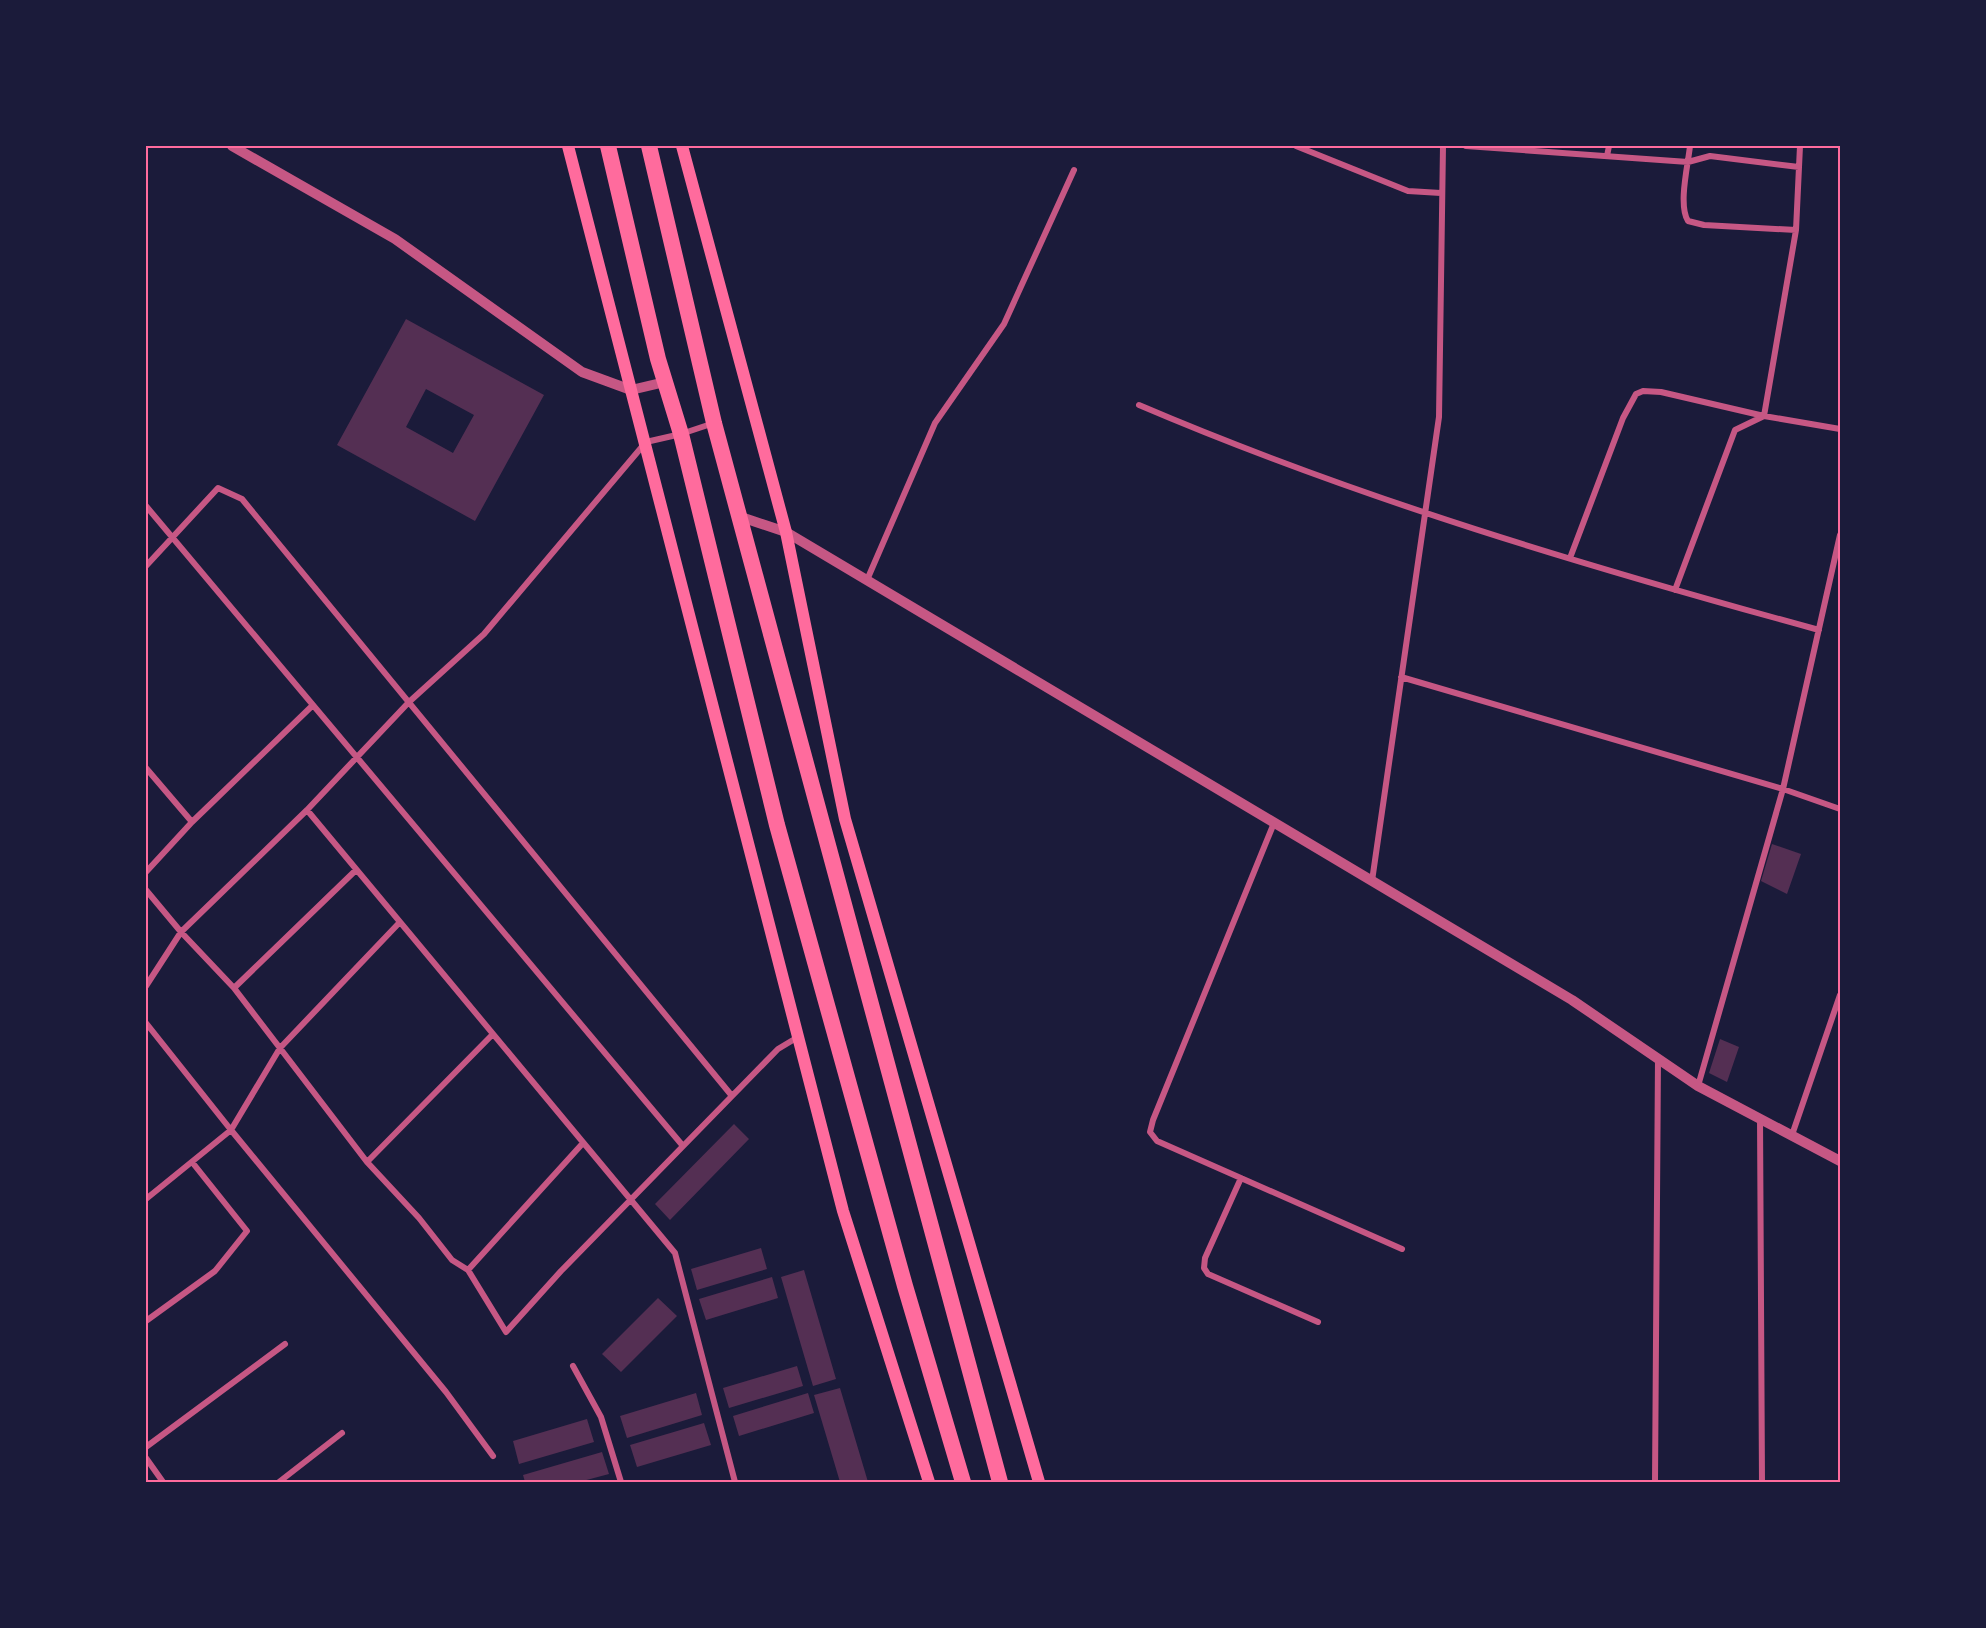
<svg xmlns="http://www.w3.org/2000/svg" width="1986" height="1628" font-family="Mulish,sans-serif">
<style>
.building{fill:#542f53;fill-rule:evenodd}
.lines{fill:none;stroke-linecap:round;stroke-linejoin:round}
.minor{stroke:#c65784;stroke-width:6}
.tertiary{stroke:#c65784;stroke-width:10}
.secondary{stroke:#ff6b9d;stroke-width:12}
.trunk{stroke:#ff6b9d;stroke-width:16}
.neatline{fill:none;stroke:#ff6b9d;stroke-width:2}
</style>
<rect width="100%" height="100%" fill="#1b1b3a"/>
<path class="building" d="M406,319L544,395L475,521L337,445ZM426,389L474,415L453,453L406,427Z
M1772,844L1801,854L1787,894L1761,881Z
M1720,1039L1739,1047L1727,1082L1709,1073Z
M734,1124L749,1139L670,1220L655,1204Z
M761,1248L767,1269L697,1290L691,1269Z
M804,1270L836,1379L813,1386L781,1277Z
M772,1277L778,1298L706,1320L699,1299Z
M658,1298L677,1316L621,1372L602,1354Z
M797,1366L803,1386L729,1408L723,1388Z
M840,1388L868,1482H840L814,1395Z
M696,1393L702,1415L627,1438L620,1416Z
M808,1393L814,1413L739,1436L733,1416Z
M587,1419L594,1442L519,1464L513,1441Z
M704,1423L711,1445L637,1467L630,1445Z
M602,1452L609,1474L579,1482H525L523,1475Z"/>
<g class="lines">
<path class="minor" d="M1296,146L1408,191L1441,193
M1466,146L1688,162L1710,156L1799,167
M1690,146C1688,165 1678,205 1688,221L1704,225L1796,230
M1607,156L1609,146
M1139,405C1359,499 1589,567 1819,630
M146,506L683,1146
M1570,558L1623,418L1636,394L1643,391L1661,392L1764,416L1840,429
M146,566L218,488L242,499L732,1096
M867,580L935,423L1004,324L1074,170
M1675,590L1735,430L1764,416L1796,230L1800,146
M1401,677L1783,789L1840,535
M146,768L192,822
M307,810L675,1253L735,1482
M1274,823L1153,1120L1150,1132L1157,1141L1402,1249
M146,872L192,822L313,705
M1372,881L1439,417L1443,146
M146,890L181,932L234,988L367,1162L419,1218L452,1260L468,1270L506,1332L561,1271L778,1049L798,1037
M400,922L280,1048L231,1130L446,1392L493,1456
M146,986L181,932L307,810L409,702L484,634L646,442L681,434L714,423
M234,988L356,870
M146,1023L231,1130L146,1199
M1698,1086L1783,789L1840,809
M1760,1118L1762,1482
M1792,1135L1840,995
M367,1162L493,1034
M1241,1178L1205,1258L1204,1268L1208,1274L1318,1322
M468,1270L583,1143
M146,1321L215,1271L247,1231L192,1162
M573,1366L601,1417L621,1482
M146,1447L285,1344
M146,1458L163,1482
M279,1482L342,1433
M1655,1482L1658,1058"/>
<path class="tertiary" d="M232,146L395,239L582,372L631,390L665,382
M741,517L786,532L1572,1000L1698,1086L1840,1161"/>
<path class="secondary" d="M568,146L843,1211L929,1482
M682,146L786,532L845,819L1039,1482"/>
<path class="trunk" d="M608,146L658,359L681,434L777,825L905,1286L963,1482
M649,146L714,423L1000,1482"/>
</g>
<rect width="1986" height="1628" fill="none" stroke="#1b1b3a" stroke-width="294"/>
<rect x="147" y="147" width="1692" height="1334" class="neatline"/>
</svg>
